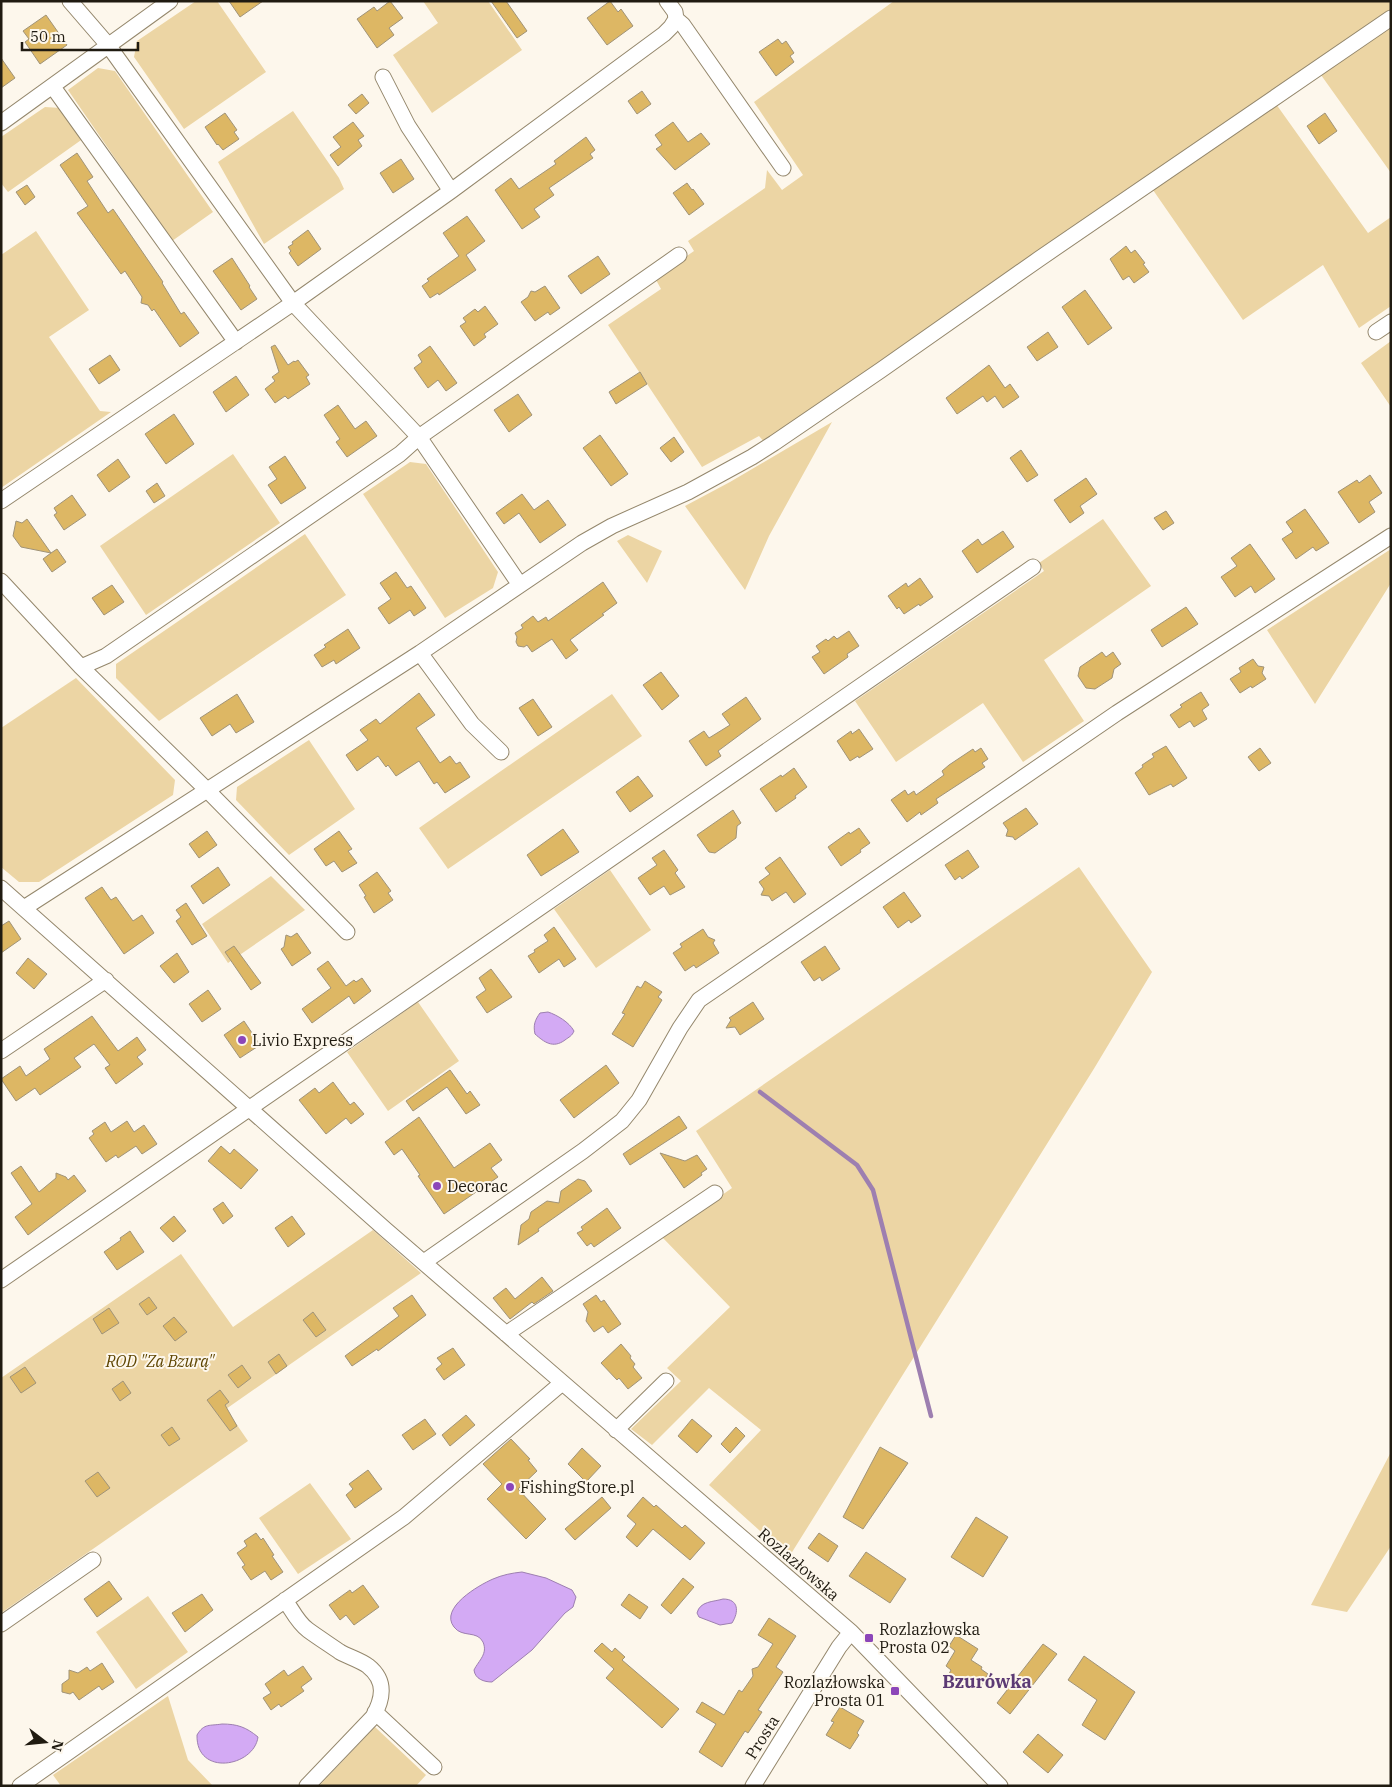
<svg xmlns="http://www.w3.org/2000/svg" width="1392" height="1787" font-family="'IBM Plex Serif',serif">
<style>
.green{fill:#ecd5a4}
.water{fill:#d3aaf4;stroke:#9d7fb0}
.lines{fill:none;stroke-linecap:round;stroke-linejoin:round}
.stream{stroke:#9d7fb0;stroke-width:4.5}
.building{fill:#ddb764;stroke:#a09378}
.street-casing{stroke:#94876c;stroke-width:17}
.street{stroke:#fff;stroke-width:15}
.poi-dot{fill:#8c46b9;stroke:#fdf7ec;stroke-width:2}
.labels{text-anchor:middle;stroke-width:4;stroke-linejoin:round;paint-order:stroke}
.poi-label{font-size:16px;fill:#201b11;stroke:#fdf7ec;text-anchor:start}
.park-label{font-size:16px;font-style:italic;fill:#5e4500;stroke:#fdf7ec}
.street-label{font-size:16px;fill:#201b11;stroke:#fdf7ec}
.neighbourhood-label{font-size:18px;font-weight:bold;fill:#5c3a74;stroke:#fdf7ec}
</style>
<rect width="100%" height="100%" fill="#fdf7ec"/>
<path class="green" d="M196,1H217L266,72L184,129L134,57L137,41Z
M423,1H488L522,50L432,113L393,55L438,23Z
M894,1H1391V11L765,443L759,436L702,467L608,325L661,289L655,278L694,251L688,241L765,188L767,170L782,190L803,175L754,102Z
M1391,25V173L1321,75Z
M98,68L115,71L213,212L172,241L68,90Z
M1276,104L1368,233L1391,217V306L1359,328L1323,265L1243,320L1153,190Z
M45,107L61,108L84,138L8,192L1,183V137Z
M293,111L339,178L344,189L264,244L218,162Z
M36,231L89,310L49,337L100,411L111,412L1,488V255Z
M1391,341V407L1361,363Z
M832,422L769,536L745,590L685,506L730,482Z
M233,454L280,523L146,615L100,546Z
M410,462L426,464L498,572L493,588L445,618L363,494Z
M1103,519L1151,586L1044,660L1084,721L1023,762L983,703L896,762L855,701L1044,571L1039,563Z
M305,534L346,595L159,721L116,678V664Z
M628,535L662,551L647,583L617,541Z
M1391,549V583L1315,704L1267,630Z
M76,678L175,780L173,795L39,882H19L1,867V728Z
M612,694L642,736L448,869L419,828Z
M309,740L355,809L289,855L236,800L237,787Z
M1079,867L1152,972L1095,1067L789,1557L709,1485L761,1430L709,1388L652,1445L631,1429L681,1381L667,1368L730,1307L662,1237L732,1188L696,1131Z
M610,870L651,930L596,968L554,909Z
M271,876L305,910L228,963L202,924Z
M418,1002L459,1061L388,1111L347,1052Z
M373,1230L421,1273L226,1409L248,1441L1,1613V1378L181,1254L233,1327Z
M1391,1452V1546L1347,1612L1311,1605Z
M310,1483L351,1539L298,1574L259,1518Z
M148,1596L188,1652L136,1689L96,1632Z
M168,1696L188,1760L213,1786H61L53,1775Z
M375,1727L426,1775L416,1786H319Z"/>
<path class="water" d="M548,1012C557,1015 569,1022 574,1031C572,1036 569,1037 565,1040C553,1049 544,1042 535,1034C533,1025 535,1020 540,1013Z
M522,1572L546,1578L572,1590L576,1597L573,1607L565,1613L532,1650L492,1682C484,1682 475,1679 474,1670C479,1660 488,1654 483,1642C477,1630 462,1638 454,1627C439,1608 479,1585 493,1579C502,1575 512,1573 522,1572Z
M723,1599C739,1599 739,1612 732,1623L720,1625L699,1617L697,1613C700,1601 713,1602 723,1599Z
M222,1724C237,1724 246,1727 258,1737C254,1767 196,1777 197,1735C204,1723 210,1726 222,1724Z"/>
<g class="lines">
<path class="stream" d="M760,1092L857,1165L873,1190L931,1416"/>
</g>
<path class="building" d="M229,1H263L240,17Z
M390,1L403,18L389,28L394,35L377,48L357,19L374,7L377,11Z
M491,1H506L527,31L517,38Z
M610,1L618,12L621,9L633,26L607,45L587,18Z
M46,15L67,45L40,64L25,42L29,39L23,31Z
M778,39L782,44L786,41L794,53L790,56L794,62L776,76L759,52Z
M1,58L15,78L1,88Z
M642,91L651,104L637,114L628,101Z
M362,94L369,103L356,114L348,105Z
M225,113L237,130L234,132L239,139L223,150L218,144L217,145L205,127Z
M1325,113L1337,131L1319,144L1307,126Z
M353,122L364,136L358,140L362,146L338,166L330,155L341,147L333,137Z
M673,122L688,142L701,133L710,144L675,170L656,149L662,145L655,135Z
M586,137L595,150L590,154L593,158L549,188L554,195L534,209L540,217L522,229L495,190L511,178L519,189L556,164L554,161Z
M77,153L93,177L87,181L108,213L113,209L163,282L162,283L181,314L184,312L199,333L180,347L154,309L152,311L148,305L141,303L142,297L125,271L121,274L77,213L88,206L60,165Z
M401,159L414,179L393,193L380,173Z
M687,183L692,190L693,189L704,204L689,215L673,193Z
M27,185L35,197L25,205L16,192Z
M467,216L485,241L466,255L476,270L439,295L438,293L430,298L422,286L429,281L427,279L459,256L443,233Z
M308,230L321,249L298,266L289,253L291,251L288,247L293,244L292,242Z
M1126,246L1131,253L1135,250L1145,263L1143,264L1149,272L1134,283L1129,276L1123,280L1110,259Z
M598,256L610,274L581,294L568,276Z
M232,258L250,286L249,287L257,299L241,310L213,271Z
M545,286L560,308L550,315L548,312L535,321L521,302L528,297L531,291L535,292Z
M1085,290L1112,328L1088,345L1062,307Z
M485,306L498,324L484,334L486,337L474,346L460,326L466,322L463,318L475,309L478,312Z
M1048,332L1058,347L1037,361L1027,347Z
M275,345L288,365L294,361L295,362L298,360L309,375L306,377L310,384L288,399L285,396L275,403L265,389L275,381L272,377L279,372L271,347Z
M430,346L457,383L446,391L438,380L428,388L414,368L422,362L418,355Z
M110,355L120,370L99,384L89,369Z
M989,365L1005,388L1010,384L1019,397L1003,408L995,396L987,402L983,396L957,414L946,398Z
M640,372L647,384L616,404L609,392Z
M236,376L249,395L226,412L213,392Z
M518,394L532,415L509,432L494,410Z
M338,405L355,429L366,421L377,436L347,457L336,442L340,439L324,415Z
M174,414L194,444L166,464L145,434Z
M600,435L628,474L611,486L583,448Z
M674,437L684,452L671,462L660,448Z
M1021,450L1038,475L1027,482L1010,458Z
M285,456L306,488L281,504L268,485L277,479L269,467Z
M118,459L130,477L109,492L97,475Z
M1370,475L1382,493L1369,502L1375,512L1359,523L1338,492L1357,480L1359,483Z
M1086,478L1097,494L1080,506L1084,513L1070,523L1054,500Z
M157,483L165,496L154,503L146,491Z
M522,494L534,510L548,500L566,525L540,543L519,513L504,524L496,513Z
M72,495L86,515L64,530L54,515L57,513L54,508Z
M1305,509L1329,543L1316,551L1313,547L1296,559L1282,539L1293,532L1286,522Z
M1166,511L1174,523L1163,530L1154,518Z
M27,519L51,553L57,549L66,562L52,572L43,559L51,553L21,547L13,536L16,521L22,523Z
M1003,531L1014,547L977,573L962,551L978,539L982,545Z
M1250,544L1275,579L1255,593L1251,586L1235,597L1221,577L1237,566L1231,558Z
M396,572L407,588L411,586L426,608L414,616L410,610L389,624L378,608L391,599L380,583Z
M920,578L933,597L920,606L919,604L904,614L899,607L897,609L888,596L906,583L908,587Z
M603,582L617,603L602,614L604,615L570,640L578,650L566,659L552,639L532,652L527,645L524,647L518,646L516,642L517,637L515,633L523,628L521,625L533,616L538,622L546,617L548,621Z
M112,585L124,602L104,615L92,598Z
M1186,607L1198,624L1162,647L1151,630Z
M348,629L360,648L336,664L334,660L322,667L314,655L326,647L324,645Z
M849,631L859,646L847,654L848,657L824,674L812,657L820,652L816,646L826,639L828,641L834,636L837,639Z
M1102,652L1106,657L1113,652L1121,664L1114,669L1112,678L1095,689L1086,688L1078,676L1080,667Z
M1253,659L1258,666L1264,667L1262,673L1266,679L1252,688L1251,686L1240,693L1230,679L1241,672L1239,668Z
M661,672L679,696L662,710L643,685Z
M1201,692L1209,705L1202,710L1207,719L1194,727L1190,721L1179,728L1170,715L1182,707L1180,705Z
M419,693L435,715L416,728L440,763L450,756L456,764L460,762L470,777L445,793L437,782L434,784L419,761L396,776L388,765L386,767L378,756L357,771L346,755L368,740L360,730L376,719L380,724Z
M237,694L254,722L236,733L230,724L212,736L200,718Z
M746,697L761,719L718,751L721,756L706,766L689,741L704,731L709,738L730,725L722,714Z
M533,699L552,727L538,736L519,708Z
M859,729L873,749L859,758L858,756L850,761L837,741L851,731L852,734Z
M1166,746L1187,778L1173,787L1171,784L1149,795L1135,773L1143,767L1142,765L1154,757L1152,754Z
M981,748L988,759L982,763L985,767L936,799L938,803L921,815L920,812L907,822L891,800L905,790L908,795L914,791L916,795L944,775L942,771L949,765L973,749L975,752Z
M1260,748L1271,763L1259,771L1248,757Z
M794,768L807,787L795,796L796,798L776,812L760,789L781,775L782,777Z
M638,776L653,796L630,812L616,792Z
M1026,808L1038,824L1015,840L1013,837L1006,836L1008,830L1003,823Z
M733,810L741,823L737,826L736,838L715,853L709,852L697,835Z
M859,828L870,843L860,850L861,852L841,866L828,847L849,832L850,834Z
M563,829L579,852L541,876L527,855Z
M207,831L217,845L199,858L189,844Z
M339,831L352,849L348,851L357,863L342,872L334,861L326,866L314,849Z
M664,850L678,870L675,873L685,887L670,895L664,886L650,895L638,878L657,865L652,858Z
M968,850L979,867L962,879L960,876L955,880L945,865Z
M780,857L806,894L794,903L786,892L772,901L769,896L761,895L764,889L759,882L770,874L765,868Z
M218,867L230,885L203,904L191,886Z
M377,872L391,891L388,893L393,900L374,913L364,897L366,896L359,885Z
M102,887L111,900L116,897L133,921L142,915L154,933L124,954L85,898Z
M904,892L921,916L911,923L909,920L898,928L883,907Z
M186,903L207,936L192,945L176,921L181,917L176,910Z
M9,921L21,939L1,953V926Z
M554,927L576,959L564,967L559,959L539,973L528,956L535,952L534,950L548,941L544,935Z
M703,929L708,937L715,940L713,943L719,953L696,968L694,965L685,971L673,953L682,947L680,944Z
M297,933L311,953L292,966L281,949L284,947L286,935L291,937Z
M234,946L261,983L251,990L225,952Z
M825,946L840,969L822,981L820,977L814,981L801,962Z
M177,953L189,972L174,983L160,966Z
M28,958L47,974L34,989L16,973Z
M328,961L346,986L354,980L356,982L362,978L371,991L354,1004L349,996L312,1023L302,1009L331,988L317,969Z
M491,969L512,997L487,1013L476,997L486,990L479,978Z
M645,981L662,992L658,997L662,1000L633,1047L612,1034L625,1014L622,1013L637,986L641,988Z
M208,990L221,1009L202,1022L189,1004Z
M753,1002L764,1019L740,1035L735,1027L726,1028L731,1020L729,1018Z
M92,1016L118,1051L137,1037L146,1050L137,1057L143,1064L116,1084L105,1068L110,1065L94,1044L74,1058L81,1067L40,1095L35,1088L16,1101L1,1079L20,1066L26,1076L50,1059L44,1049Z
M244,1021L260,1045L240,1058L224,1035Z
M606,1065L619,1083L574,1118L560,1100Z
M450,1070L467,1094L470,1091L480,1105L466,1114L447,1087L413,1111L406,1101Z
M333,1082L350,1105L354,1102L364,1114L351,1124L346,1118L326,1134L299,1100L315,1088L319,1093Z
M679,1116L687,1128L630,1165L623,1154Z
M419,1117L454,1168L490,1143L502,1160L491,1168L498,1177L444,1214L418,1176L420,1175L402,1149L394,1155L385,1142Z
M127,1121L134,1132L144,1125L157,1144L142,1154L136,1146L118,1158L116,1155L106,1162L89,1138L94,1134L92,1131L105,1122L111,1132Z
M221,1146L230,1154L234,1149L258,1170L241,1189L208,1161Z
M660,1153L685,1161L697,1155L707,1169L701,1173L702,1175L684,1188Z
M21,1166L39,1192L56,1178V1173L66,1177L68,1180L74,1175L86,1191L28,1235L15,1217L32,1204L11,1173Z
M578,1179L585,1181L592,1191L538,1229L539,1231L518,1245L521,1225L529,1219L531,1212L547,1201L559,1203L561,1191Z
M223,1202L233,1216L223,1224L213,1209Z
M607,1208L621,1228L594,1247L591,1243L587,1246L577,1233L583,1230L581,1227Z
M174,1216L186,1231L173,1242L160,1228Z
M292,1216L305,1234L288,1247L275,1228Z
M130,1231L144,1252L117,1270L104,1252L121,1240L120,1238Z
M542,1277L553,1291L534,1304L532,1302L510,1319L493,1298L506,1288L515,1299Z
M412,1295L426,1315L378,1351L377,1349L352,1366L345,1356L399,1316L393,1308Z
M596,1295L601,1302L604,1300L621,1324L608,1333L603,1326L594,1332L586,1321L588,1312L583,1304Z
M149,1297L157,1308L147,1315L139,1304Z
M109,1308L119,1323L102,1334L93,1319Z
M313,1312L326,1330L316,1337L303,1320Z
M174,1317L187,1332L175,1341L163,1326Z
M621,1344L631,1356L630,1358L635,1364L633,1367L642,1378L628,1389L619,1378L617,1380L601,1363Z
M453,1348L465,1365L444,1380L436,1369L442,1364L437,1358Z
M279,1354L287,1366L276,1374L268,1362Z
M242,1365L251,1378L238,1388L228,1375Z
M25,1367L36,1383L21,1393L10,1377Z
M123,1381L131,1393L120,1401L112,1389Z
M220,1390L229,1402L225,1405L237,1426L230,1431L207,1400Z
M466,1415L475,1425L450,1446L442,1435Z
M425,1419L436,1434L413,1450L402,1435Z
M692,1419L712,1436L697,1453L678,1436Z
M172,1427L180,1439L169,1446L161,1435Z
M736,1427L745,1436L730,1453L721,1444Z
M511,1439L530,1459L528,1460L537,1471L518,1489L546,1519L526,1539L487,1499L502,1484L483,1464Z
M880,1447L908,1463L863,1529L843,1517Z
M582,1448L601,1466L586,1482L568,1464Z
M368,1470L382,1489L355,1508L346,1495L353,1489L349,1484Z
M98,1472L110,1488L97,1497L85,1481Z
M602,1497L611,1508L575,1540L565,1529Z
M643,1497L654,1507L656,1505L682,1528L685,1525L705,1543L690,1560L653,1529L637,1547L626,1537L636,1524L627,1516Z
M976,1517L1008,1537L983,1577L951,1557Z
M256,1533L261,1540L263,1538L274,1555L272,1556L283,1572L271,1580L265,1571L251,1580L242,1567L245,1565L237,1553L247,1546L244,1541Z
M819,1533L838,1546L828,1562L808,1548Z
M866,1552L906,1579L890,1603L849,1576Z
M683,1578L694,1587L671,1614L661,1605Z
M109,1581L122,1599L97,1617L84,1599Z
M363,1585L379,1607L354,1625L346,1615L340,1620L329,1605L350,1590L352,1593Z
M202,1594L213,1610L185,1632L172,1613Z
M629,1594L648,1607L640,1619L621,1605Z
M769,1618L796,1636L776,1667L783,1672L758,1710L762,1712L748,1733L745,1731L722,1767L699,1752L716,1724L696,1712L702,1702L724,1715L739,1690L742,1692L753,1676L752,1669L758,1667L773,1644L758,1635Z
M956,1635L978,1649L971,1660L982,1667L981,1669L988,1674L979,1689L971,1684L970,1687L949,1674L951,1670L946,1666L955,1651L949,1646Z
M602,1643L612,1652L615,1648L625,1657L622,1660L679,1709L662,1728L606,1678L614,1669L594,1651Z
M1043,1644L1057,1654L1010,1714L997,1703Z
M1084,1656L1135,1692L1105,1740L1082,1725L1097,1700L1068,1680Z
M102,1663L114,1682L102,1690L99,1686L79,1700L73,1692L70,1694L62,1692V1684L69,1679V1670L78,1673L87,1667L90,1671Z
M303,1666L312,1679L301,1687L304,1691L281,1707L279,1704L271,1710L263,1698L271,1693L265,1684L284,1670L288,1676Z
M840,1707L864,1721L857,1733L859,1735L850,1749L826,1735L834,1722L831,1721Z
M1038,1734L1063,1755L1048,1773L1023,1752Z"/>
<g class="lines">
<g class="street-casing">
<path id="street" d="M667,1L675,12L676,19
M383,77L408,126L451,191
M53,87L236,342
M1,123L170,1
M1376,332L1391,322
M1,501L293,303L108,45L70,1
M1,581L81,667L207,790L347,932
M520,585L419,437L293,303L451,191L664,34L671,27L676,19L683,25L783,168
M420,653L472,724L501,752
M81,667L106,656L400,454L419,437L679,255
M1,888L386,1230L851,1632L1000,1786
M24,908L420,653L582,543L612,526L688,492L752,457L774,443L881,370L1039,259L1391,18
M1,1051L106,980
M424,1262L583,1151L622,1121L639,1100L680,1028L699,1000L1117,713L1391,536
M1,1280L1033,567
M506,1334L715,1193
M616,1430L666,1381
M285,1600C292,1610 298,1623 308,1630C319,1638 330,1645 340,1652C349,1657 360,1660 368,1666C387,1681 383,1699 373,1717L307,1786
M1,1624L93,1560
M375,1712L434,1767
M20,1786L404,1517L562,1383
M753,1786L839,1647L851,1632"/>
</g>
<use href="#street" class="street"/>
</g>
<g class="poi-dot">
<circle cx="242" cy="1040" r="5"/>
<circle cx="437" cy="1186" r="5"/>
<circle cx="510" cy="1487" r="5"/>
<rect x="864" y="1633" width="10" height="10" rx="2.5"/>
<rect x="890" y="1686" width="10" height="10" rx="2.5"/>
</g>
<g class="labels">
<g class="poi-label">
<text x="252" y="1046">Livio Express</text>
<text x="447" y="1192">Decorac</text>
<text x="520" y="1493">FishingStore.pl</text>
<text x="879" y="1635">Rozlazłowska<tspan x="879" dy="18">Prosta 02</tspan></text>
<text x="885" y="1688" text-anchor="end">Rozlazłowska<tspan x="885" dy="18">Prosta 01</tspan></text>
</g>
<g class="park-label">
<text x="160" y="1367">ROD "Za Bzurą"</text>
</g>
<g class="street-label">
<text transform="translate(799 1564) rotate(41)" y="6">Rozlazłowska</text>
<text transform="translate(762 1737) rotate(-58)" y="6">Prosta</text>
</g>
<g class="neighbourhood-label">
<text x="987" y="1688">Bzurówka</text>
</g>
</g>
<rect width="1392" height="1787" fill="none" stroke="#201b11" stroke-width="5"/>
<g transform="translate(45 1742) rotate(106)" stroke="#fdf7ec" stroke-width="4" paint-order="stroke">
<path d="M0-4L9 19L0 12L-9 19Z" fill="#201b11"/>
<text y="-8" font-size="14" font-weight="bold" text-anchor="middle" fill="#201b11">N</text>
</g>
<path d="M22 42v8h116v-8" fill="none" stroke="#201b11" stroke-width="2.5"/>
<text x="30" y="42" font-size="15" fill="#201b11" stroke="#fdf7ec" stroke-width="4" paint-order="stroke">50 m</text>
</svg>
